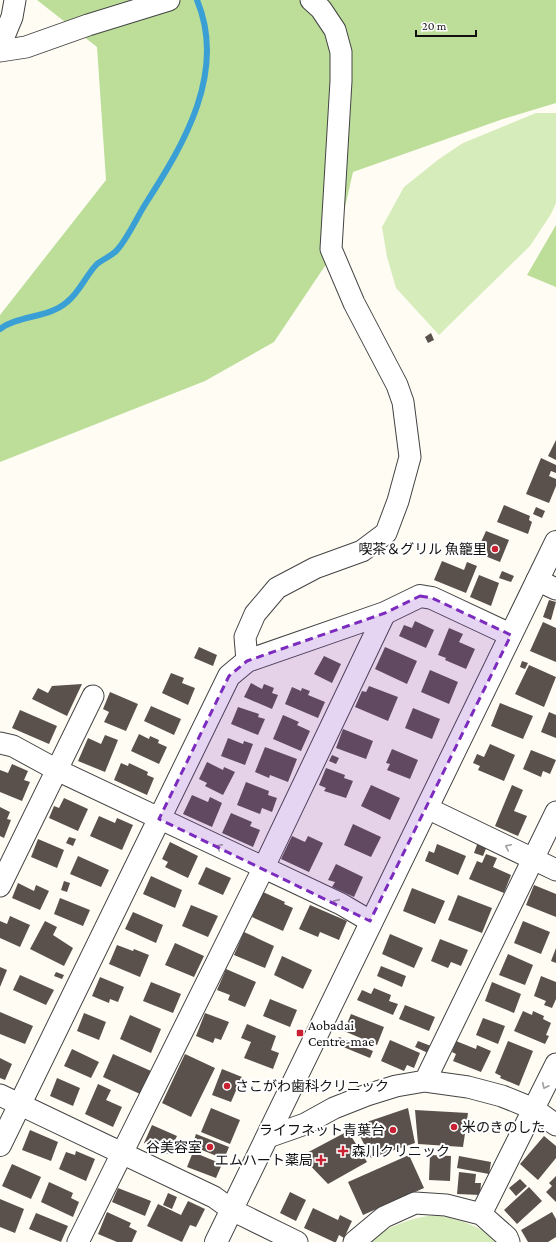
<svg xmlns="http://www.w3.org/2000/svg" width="556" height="1242" font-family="'Crimson Pro','Noto Sans JP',serif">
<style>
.green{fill:#d7ecbb}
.forest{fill:#bcde99}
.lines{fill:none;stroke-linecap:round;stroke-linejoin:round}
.stream{stroke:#3a9fd4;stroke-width:6}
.building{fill:#5a514c}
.minor-casing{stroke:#444;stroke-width:23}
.tertiary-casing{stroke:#444;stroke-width:24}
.minor{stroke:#fff;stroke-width:21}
.tertiary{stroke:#fff;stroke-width:22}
.oneway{stroke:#a0a0a0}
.marked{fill:#7b2cbf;fill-opacity:0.2;stroke:#7b2cbf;stroke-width:3;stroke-dasharray:8 5;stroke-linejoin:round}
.poi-dot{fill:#c92132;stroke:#fff;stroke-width:1.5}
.labels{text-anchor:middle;stroke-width:4;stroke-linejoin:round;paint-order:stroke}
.poi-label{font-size:14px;fill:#111;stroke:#fff;text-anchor:end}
</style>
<rect width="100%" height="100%" fill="#fffcf4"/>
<path class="green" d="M536,113H556V203L551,214L530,246L439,335L396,288L387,257L382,227L404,187L439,159L463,143Z
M438,1215C460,1220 482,1226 497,1242H367C389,1226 411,1217 438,1215Z"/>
<path class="forest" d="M37,0H556V103L503,119L353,172L335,251L274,342L205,381L0,462V315L106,180L97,47Z
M556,225V287L527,275Z"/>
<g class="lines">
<path class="stream" d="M0,329C19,315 49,318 67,302C80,292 86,275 97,264C103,259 112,256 117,250C128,238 137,217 146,203C184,144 227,72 197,0"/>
</g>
<path class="building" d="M431,333L434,340L428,343L425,337Z
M556,440V460L548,456Z
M541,458L556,465V473L551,471L549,476L556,479V486L549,503L526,494Z
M504,505L530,516L529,520L532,522L528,534L497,522Z
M536,507L545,511L542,518L533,514Z
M486,531L509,540L500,562L480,554L484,543L481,542Z
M442,561L464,570L467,562L477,566L466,593L434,580Z
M502,571L514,576L511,582L499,578Z
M479,575L499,583L491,606L470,597Z
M549,600L556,602L551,620L543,617Z
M415,621L434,630L426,648L399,636L404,625L412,628Z
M543,622L556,628V662L530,651Z
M449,628L463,634L459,642L475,649L466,669L445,660L446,658L438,655Z
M199,647L217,655L213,666L194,658Z
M385,647L417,661L407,684L375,669Z
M324,656L341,664L332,683L314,674Z
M522,661L528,663L525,669L520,667Z
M529,665L556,677L544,707L515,694Z
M430,670L458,682L449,704L421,692Z
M171,673L184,678L182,683L195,688L188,705L162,693Z
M251,683L262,689L264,684L274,688L272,693L278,695L272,709L244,697Z
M82,684L67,716L32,699L38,688L48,693L52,686Z
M369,686L398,697L388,721L355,707L362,691L366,692Z
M292,687L301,691L302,688L310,691L308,695L325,702L318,718L285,704Z
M110,692L138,704L126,731L104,722L109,712L103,709Z
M500,703L533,716L523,739L491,726Z
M151,706L181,719L174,735L144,721Z
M238,707L259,714L258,717L265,719L258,735L231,724Z
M413,708L440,719L432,739L405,728Z
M20,710L57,726L49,744L12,728Z
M549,712L556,715V738L541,732Z
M283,715L299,722L297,725L310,731L301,751L273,739Z
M343,729L373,741L366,759L336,748Z
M139,734L149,739L150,736L159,740L158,743L167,747L159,764L131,751Z
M105,735L118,740L105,772L78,761L88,738L101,744Z
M228,738L243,744L244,741L253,744L245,765L221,756Z
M490,744L515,755L504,781L478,770L480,766L473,763L477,754L484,757Z
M265,747L297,759L288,782L270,775L269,778L255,772Z
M392,749L418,760L410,779L387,770L390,764L386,763Z
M531,750L556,760L550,774L543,771L541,777L523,769Z
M332,755L339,758L336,764L329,761Z
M207,762L223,770L224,767L235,772L223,795L205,786L207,783L199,779Z
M121,763L128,766L129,763L148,772L147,775L154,778L147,795L114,780Z
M12,764L28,771L24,780L30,782L22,801L0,792V770L8,773Z
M326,768L345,775L344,778L353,781L346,798L324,791L326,788L319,785Z
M246,782L269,791L268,795L277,798L272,812L262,808L260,814L237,805Z
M371,785L400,798L390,820L361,806Z
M512,785L523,790L514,811L527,816L518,836L495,826Z
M192,795L208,802L210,797L222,803L212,827L183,814Z
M64,798L88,809L78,831L49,818L54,806L59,808Z
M0,807L10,812L7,819L11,820L4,838L0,836Z
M231,813L252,822L250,826L260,830L253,847L222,833Z
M99,816L115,823L117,818L133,825L122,850L90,836Z
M353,824L381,837L371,857L344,845Z
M292,836L305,842L308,836L323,843L309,872L281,859Z
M69,837L76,839L73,846L66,843Z
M38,839L64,850L57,868L31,857Z
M170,842L198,856L188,878L165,867L168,862L162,859Z
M478,842L487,846L483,856L474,853Z
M437,844L466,856L458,875L425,861L429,851L434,853Z
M486,854L497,858L493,867L511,875L504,893L469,879L477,861L482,863Z
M78,856L109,870L101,887L70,874Z
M336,864L363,877L354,897L332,887L335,882L328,880Z
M206,867L231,878L223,895L198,884Z
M151,876L182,890L175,908L143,894Z
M64,881L70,883L67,892L61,890Z
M18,883L34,891L36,885L49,891L40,910L12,898Z
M534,885L556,894V917L526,905Z
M412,888L445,901L435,924L403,911Z
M263,892L285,902L284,904L293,908L283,931L252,917Z
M458,895L492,908L482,933L448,920Z
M60,898L90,910L83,926L54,914Z
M191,905L218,916L208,937L182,926Z
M310,905L347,921L339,940L320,932L318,937L299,929Z
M133,912L163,925L156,943L125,929Z
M10,916L30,925L20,947L0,938V921L7,924Z
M45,921L57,927L53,935L73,948L64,966L30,949Z
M523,921L550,932L541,954L514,943Z
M244,932L274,946L265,968L234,955Z
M390,934L423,948L414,968L382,954Z
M440,939L468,950L461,966L451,962L448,968L431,961Z
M175,943L204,956L194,977L165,965Z
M117,945L133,951L134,949L149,955L140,977L109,964Z
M556,948V963L551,961Z
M508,954L533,965L525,985L499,975Z
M282,956L312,970L303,989L274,975Z
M381,966L406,976L402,987L377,976Z
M0,967L7,970L0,987Z
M226,969L256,982L245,1007L228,1000L230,995L217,990Z
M56,972L64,975L62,979L54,976Z
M20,975L54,990L46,1005L13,990Z
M541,976L556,982V999L552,1008L544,1005L546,1001L534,996Z
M100,977L124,987L118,1002L110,999L109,1003L92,996Z
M151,982L181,994L173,1013L143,1001Z
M492,982L521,994L514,1013L485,1001Z
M374,988L391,995L389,1001L398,1004L393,1015L357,1000L362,990L371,994Z
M270,999L297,1010L290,1027L263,1016Z
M405,1005L435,1017L429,1031L399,1019Z
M523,1011L532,1015L533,1011L544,1016L543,1019L551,1023L546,1035L549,1036L545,1044L514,1031Z
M0,1012L33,1026L25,1044L0,1034Z
M84,1013L106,1022L99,1040L77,1031Z
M205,1013L229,1022L221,1040L215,1038L213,1043L196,1036Z
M351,1014L384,1027L377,1045L344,1031Z
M130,1015L161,1029L151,1053L120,1039Z
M483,1018L505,1026L498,1044L476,1035Z
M247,1024L276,1036L271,1050L279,1053L273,1069L244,1058L251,1042L241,1038Z
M339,1037L373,1051L370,1058L336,1044Z
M390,1040L420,1053L414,1068L407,1065L404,1071L381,1061Z
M418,1041L431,1046L428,1053L415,1047Z
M456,1041L476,1049L477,1045L491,1051L481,1072L453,1061L456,1054L452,1052Z
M508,1041L533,1051L519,1086L500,1078L501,1076L495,1073Z
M72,1049L99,1062L91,1078L64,1066Z
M113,1054L151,1071L140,1094L103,1077Z
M185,1054L215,1068L191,1117L162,1103Z
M0,1058L12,1064L5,1080L0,1078Z
M222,1069L242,1077L231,1102L212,1095Z
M57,1078L80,1088L73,1106L50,1096Z
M98,1084L111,1090L106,1100L122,1107L113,1127L85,1114Z
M211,1108L240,1120L230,1144L201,1132Z
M408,1108L415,1143L371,1158L355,1126Z
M415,1110L468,1113L463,1147L418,1144Z
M152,1125L177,1136L168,1154L144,1143Z
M30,1130L58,1142L51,1161L22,1150Z
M348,1131L367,1162L328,1184L301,1156Z
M196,1134L229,1147L224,1159L192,1146Z
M544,1136L556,1146V1158L538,1180L520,1164Z
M76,1151L95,1159L86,1181L59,1169L66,1152L75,1155Z
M193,1152L222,1164L216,1178L187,1167Z
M409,1155L424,1188L363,1215L348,1182Z
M430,1155L451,1156L450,1181L429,1180Z
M459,1156L491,1162L489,1174L457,1168Z
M12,1164L41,1177L31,1199L2,1186Z
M459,1172L476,1174L475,1183H481L480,1195L457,1194Z
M556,1176V1202L546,1192L552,1186L549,1183Z
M520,1179L527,1186L516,1196L509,1188Z
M49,1182L73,1193L71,1198L79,1202L73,1217L41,1202Z
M529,1187L542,1201L517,1224L504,1210Z
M118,1188L151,1201L145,1216L112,1202Z
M290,1192L306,1200L296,1221L280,1213Z
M168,1193L177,1197L172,1209L163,1205Z
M0,1199L24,1209L15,1233L0,1227Z
M188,1201L205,1209L196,1227L190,1225L182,1242L147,1226L158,1204L181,1215Z
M313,1208L338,1220L340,1215L352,1221L344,1238L339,1235L336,1242H334L304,1228Z
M107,1212L131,1223L129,1227L137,1231L132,1242H117L98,1234Z
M552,1212L556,1219V1237L548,1242H528L521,1230Z
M36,1213L68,1226L61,1242L29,1229Z"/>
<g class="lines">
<g class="minor-casing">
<path id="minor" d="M0,46L12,17L15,0
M0,51L26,47L88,25L169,0
M537,580L556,589
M247,661L245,637L255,614L277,588L315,568L362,551L386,533L398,501L410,457L403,402L397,385L354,303L331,249L341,81V52L335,30L321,9L311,0
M0,743L13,746L57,770L341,904L370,921
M427,808L556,870
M0,886L93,696
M425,1081L556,812
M0,1095L214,1197L232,1210L297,1242
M268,1137L305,1124L334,1108L367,1095L396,1086L425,1081L468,1087L502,1096L534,1109L556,1125
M481,1214L556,1064
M78,1242L263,869L385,613
M354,1242L384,1217L415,1203L446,1205L481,1214L507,1237L509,1242"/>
</g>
<g class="tertiary-casing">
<path id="tertiary" d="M0,1145L229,676L247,661L385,613L420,596L432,598L511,635
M216,1242L556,542"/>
</g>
<use href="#minor" class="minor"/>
<use href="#tertiary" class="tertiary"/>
</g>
<defs><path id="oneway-chevron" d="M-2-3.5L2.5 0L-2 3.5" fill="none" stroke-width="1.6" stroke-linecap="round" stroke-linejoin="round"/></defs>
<g class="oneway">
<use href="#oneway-chevron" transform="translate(219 847) rotate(-154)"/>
<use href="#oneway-chevron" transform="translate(508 847) rotate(-154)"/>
<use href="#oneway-chevron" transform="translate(336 902) rotate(-155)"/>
<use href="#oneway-chevron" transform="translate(545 1086) rotate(116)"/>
</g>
<path class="marked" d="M420,596L432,598L511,635L370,921L159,819L229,676L247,661L385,613Z"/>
<g class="poi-dot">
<circle cx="495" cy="549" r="4"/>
<rect x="296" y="1029" width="8" height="8" rx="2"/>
<circle cx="227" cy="1086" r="4"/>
<circle cx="454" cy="1127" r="4"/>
<circle cx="393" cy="1130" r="4"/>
<circle cx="210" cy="1147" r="4"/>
<path d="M341 1145h4v4h4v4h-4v4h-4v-4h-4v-4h4z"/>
<path d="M319 1154h4v4h4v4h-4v4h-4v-4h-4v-4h4z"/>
</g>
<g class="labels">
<g class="poi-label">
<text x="487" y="554">喫茶＆グリル 魚籠里</text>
<text x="308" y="1030" text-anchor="start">Aobadai<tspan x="308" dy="16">Centre-mae</tspan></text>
<text x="235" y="1091" text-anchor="start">さこがわ歯科クリニック</text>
<text x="462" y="1132" text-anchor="start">米のきのした</text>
<text x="385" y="1135">ライフネット青葉台</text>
<text x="202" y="1152">谷美容室</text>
<text x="352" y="1156" text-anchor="start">森川クリニック</text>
<text x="313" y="1165">エムハート薬局</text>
</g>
</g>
<path d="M416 30v6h60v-6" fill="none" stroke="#111111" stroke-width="2"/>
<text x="422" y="30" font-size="12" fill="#111111" stroke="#ffffff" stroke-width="3" paint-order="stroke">20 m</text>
</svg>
